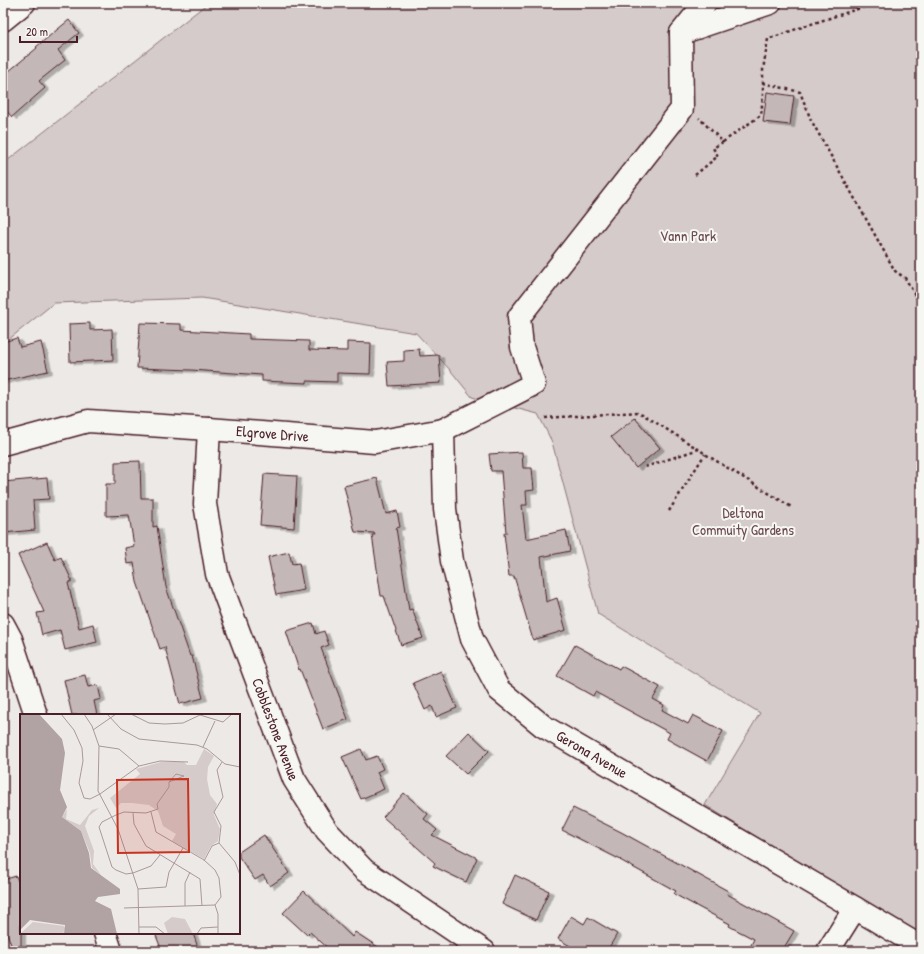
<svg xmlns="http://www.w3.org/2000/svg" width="924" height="954" font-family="'Patrick Hand',sans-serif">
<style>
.green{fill:#d4cbca;stroke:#8f757a}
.building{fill:#c4b7b7;stroke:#4a1f2b;filter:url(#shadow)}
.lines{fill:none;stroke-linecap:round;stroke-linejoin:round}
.minor-casing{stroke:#4a1f2b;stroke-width:25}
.path{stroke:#4a1f2b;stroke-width:2.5;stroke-dasharray:3 3;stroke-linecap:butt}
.minor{stroke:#f6f6f2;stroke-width:22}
.labels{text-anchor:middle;stroke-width:4;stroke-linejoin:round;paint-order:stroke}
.park-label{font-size:15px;fill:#6c4a53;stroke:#f6f6f2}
.street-label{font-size:15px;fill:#4a1f2b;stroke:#f6f6f2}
.inset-road{fill:none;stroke:#ab989b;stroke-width:1}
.view{fill:#c8321e;fill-opacity:0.15;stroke:#c8321e;stroke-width:2}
.inset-edge{fill:none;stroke:#4a1f2b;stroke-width:2}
</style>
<defs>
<filter id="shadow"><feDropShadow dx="4.5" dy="2.5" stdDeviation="0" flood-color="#0004"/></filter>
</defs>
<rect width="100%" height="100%" fill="#ece9e6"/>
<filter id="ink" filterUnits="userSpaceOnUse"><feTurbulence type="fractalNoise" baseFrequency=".025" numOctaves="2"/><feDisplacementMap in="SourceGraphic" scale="8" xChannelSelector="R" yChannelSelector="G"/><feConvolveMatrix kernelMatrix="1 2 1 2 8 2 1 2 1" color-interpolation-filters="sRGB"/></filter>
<g filter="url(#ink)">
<path class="green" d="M208,3H921V939L705,805L760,713L598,614L552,442L538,414L472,397L451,371L416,333L202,298L54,303L3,344V164Z"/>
<path class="building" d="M69,20L79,33L58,50L65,60L39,81L45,88L12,117L3,107V76L37,48L36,47Z
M767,92L794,96L790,125L763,122Z
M90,323V330L112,329L113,360L70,362L69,324Z
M140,323L181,324V330L249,334V339L309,341V350L347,351V342L371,343L370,374L337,373V382L307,381V383L262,381V375L191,370L137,368Z
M17,338L20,347L41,342L48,371L3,381V342Z
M419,349L420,356L439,355L441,383L389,386L387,362L404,361V350Z
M635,418L660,448L636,468L611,437Z
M522,452L523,468H532L534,490L526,491L527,505H522L526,539L566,530L570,551L541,557L546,602L557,598L566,630L533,640L514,576H509L504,533H506L501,471H491L489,454Z
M140,461L141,498H153V527L157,526L166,587L190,656H192L203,698L180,704L165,647L160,649L137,582L134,563L127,564L125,548L134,546L129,515L106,516V484H115V462Z
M264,474L297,476L294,528L260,525Z
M47,478L49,499L33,500L35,530L3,533V482Z
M377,478L386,514L397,511L400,527L396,528L409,610L412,609L423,638L401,645L384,596H381L372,535H375L374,533L355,532L344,486Z
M47,542L55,560L61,557L72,581L68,583L79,628L93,624L97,642L65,650L60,630L42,635L37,613L44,612L18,555Z
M289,552L292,564L299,563L304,590L276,595L268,557Z
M313,623L316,634L324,631L329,645L321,648L348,719L323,729L300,669L299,670L286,631Z
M575,645L619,669L621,666L660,687L653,699L664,705L662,710L688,724L693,715L723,731L707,761L667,739L670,733L595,692L593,696L557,676Z
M441,671L457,708L436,717L432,706L425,710L413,683Z
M85,675L88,687L98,685L101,699L94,701L97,715H72L64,680Z
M469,732L489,751L466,774L446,756Z
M361,749L366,760L377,756L383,769L377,772L384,789L361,799L342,757Z
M404,793L428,814L424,819L437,830L432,835L477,858L466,882L433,866L435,863L383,817Z
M573,808L621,832L728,891L727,894L794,931L782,951H748L754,939L729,926L730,924L674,894L676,891L620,860H621L562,830Z
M264,835L289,873L270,886L263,875L255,880L239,857V852Z
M515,875L549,891L536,920L502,904Z
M16,876L21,889V951H13L3,921V880Z
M304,891L352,937L355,932L384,951H331L310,932L307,935L283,913Z
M571,916L584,924L588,917L617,934L607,951H579L558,939Z
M155,933H193L199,951H162Z"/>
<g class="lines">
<g class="minor-casing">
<g id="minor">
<path d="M3,20L24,3"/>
<path d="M681,33L770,3"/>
<path id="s1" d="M209,429L205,504L217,574L294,779L327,831L364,870L484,951"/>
<path id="s2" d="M443,430L445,509L452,561L472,639L499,690L543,726L855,908L921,947"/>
<path id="s3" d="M3,444L88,421L209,429L375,442L443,430L534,384L522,347L519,317L682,109L681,33L705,3"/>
<path d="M3,624L11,639L36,715"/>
<path d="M105,933L111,951"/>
<path d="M828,951L855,908"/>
</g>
</g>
<path class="path" d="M763,83L800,92L811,120L895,271L905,278L918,300
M723,142L761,115L763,95V70L768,39L805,26L876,3
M695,175L718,156L713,148L723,142L699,118
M545,418L639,412L698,449
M645,467L699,449L705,454L793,508
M669,511L705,454"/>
<use href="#minor" class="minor"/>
</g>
</g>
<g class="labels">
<g class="park-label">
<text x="688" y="241">Vann Park</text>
<text x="743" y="518">Deltona<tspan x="743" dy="17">Commuity Gardens</tspan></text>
</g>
<g class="street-label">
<text dy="5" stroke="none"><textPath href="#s3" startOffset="273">Elgrove Drive</textPath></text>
<text dy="5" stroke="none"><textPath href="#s1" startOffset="312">Cobblestone Avenue</textPath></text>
<text dy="5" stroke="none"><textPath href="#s2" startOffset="383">Gerona Avenue</textPath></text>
</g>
</g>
<g transform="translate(20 714)">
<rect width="220" height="220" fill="#ece9e6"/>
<path d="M184,35L194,42L188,53L187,65L190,81L197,90L194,101L200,115L198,127L191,132L184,145L152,127L156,120L143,112L138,97L129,91L112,89H101L96,94L90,84L120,60L116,55L141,48H164L167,51H176ZM79,94L69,102L65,112L74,137L73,150L81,161L72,154L70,139L61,117L42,103L47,95L46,105L60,111L72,96ZM152,203L165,205L173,220H148L144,209ZM13,208L44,212L45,215L43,220H0Z" fill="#d4cbca"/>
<path d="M0,0H19L42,25L45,39L40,76L47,93L42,103L61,117L69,139L71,154L100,175V180L78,183L75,187L91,195L97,220H44L45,211L10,206L0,216Z" fill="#b1a2a3"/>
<path class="inset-road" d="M41,0L54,16L62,34L63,47L59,69L64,84L70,85L80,80L119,52L140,47L168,48M64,0L72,12L79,32L78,77L98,115L118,175L119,220M87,0L101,15L119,25L177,31L187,35L205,50L220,53M111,0L129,9L145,10L163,9L180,1L203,8L212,0M73,16L96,0M79,32L99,35L119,52M183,33L195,7M202,48L197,56L203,83L194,98L201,112L199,129L215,148L220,161M131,98L136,118L184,146L195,156L199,164L201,183L195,191M113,99L114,110L126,132L180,165L182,192M140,141L131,152L113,159L106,160L96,156L92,153L79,113L82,108L96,101L104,98L126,99L138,95L137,90L149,73V68L164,62L156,60L149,68M184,147L192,132L199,129M118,175L146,173L149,158L163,134M195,191L198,200V220M165,192V169L170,158M104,194L195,191M119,213H136L145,220M177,220L181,214L198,213"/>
<path class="view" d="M168,65L169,138L98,139L97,66Z"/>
<rect width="220" height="220" class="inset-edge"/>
</g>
<rect width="924" height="954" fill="none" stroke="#f6f6f2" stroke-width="16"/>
<rect x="8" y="8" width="908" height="938" fill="none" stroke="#4a1f2b" stroke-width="1.5" filter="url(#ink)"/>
<path d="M20 36v6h57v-6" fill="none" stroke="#4a1f2b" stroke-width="2"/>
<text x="26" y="36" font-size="12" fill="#4a1f2b" stroke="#f6f6f2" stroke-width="3" paint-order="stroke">20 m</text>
</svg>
